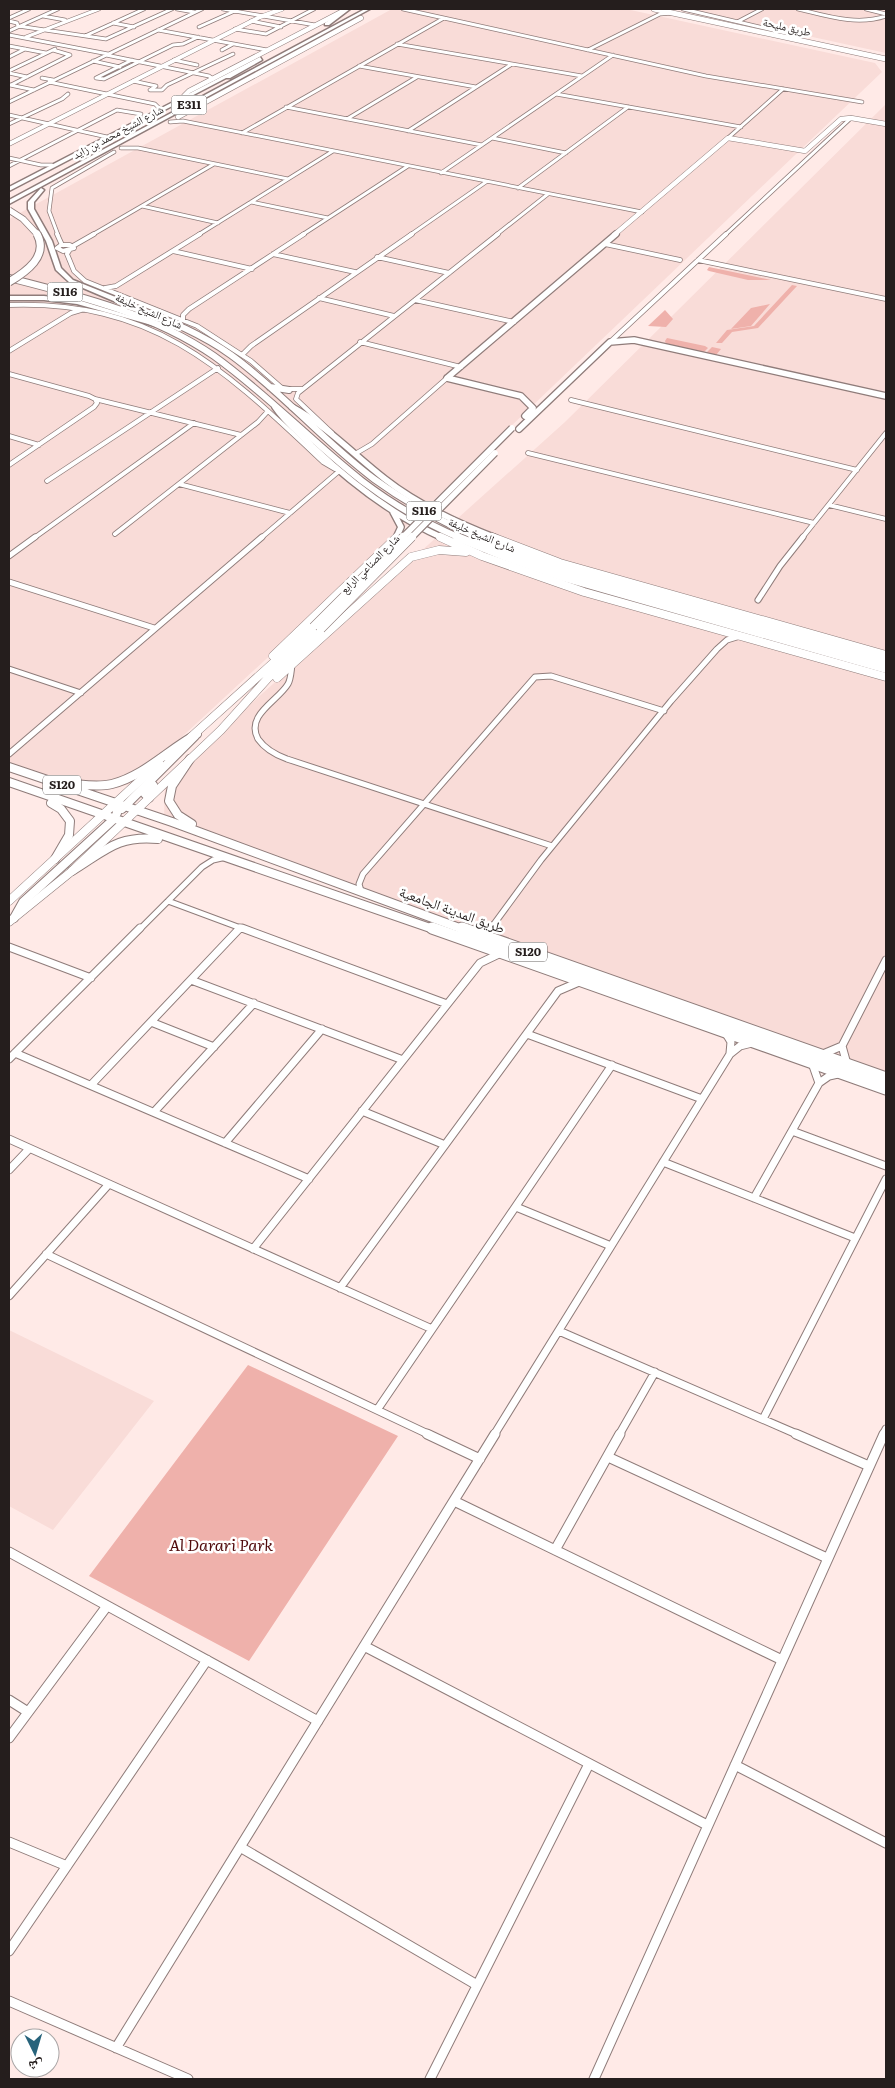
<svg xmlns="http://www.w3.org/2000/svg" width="895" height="2088" font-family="Literata,'Noto Naskh Arabic',serif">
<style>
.built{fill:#f9dcd8}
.green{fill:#efb1ab}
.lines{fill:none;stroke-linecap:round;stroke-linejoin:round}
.minor-far4-casing{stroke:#8f7c7a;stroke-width:4.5}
.minor-far3-casing{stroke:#8f7c7a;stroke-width:5.5}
.minor-far2-casing{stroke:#8f7c7a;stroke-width:7}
.minor-far1-casing{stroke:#8f7c7a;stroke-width:9}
.minor-casing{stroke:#8f7c7a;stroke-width:11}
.tertiary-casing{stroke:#8f7c7a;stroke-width:5}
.secondary-far2-casing{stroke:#8f7c7a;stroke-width:5.5}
.secondary-far1-casing{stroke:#8f7c7a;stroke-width:8}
.secondary-casing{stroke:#8f7c7a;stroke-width:9}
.primary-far2-casing{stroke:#8f7c7a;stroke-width:6}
.primary-far1-casing{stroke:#8f7c7a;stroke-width:10}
.primary-casing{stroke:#8f7c7a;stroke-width:13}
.trunk-far1-casing{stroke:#8f7c7a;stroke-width:8}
.trunk-casing{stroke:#8f7c7a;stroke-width:10}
.motorway-casing{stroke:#8f7c7a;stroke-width:3}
.minor-far4{stroke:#fff;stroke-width:3}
.minor-far3{stroke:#fff;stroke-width:4}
.minor-far2{stroke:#fff;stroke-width:5}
.minor-far1{stroke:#fff;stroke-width:7}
.minor{stroke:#fff;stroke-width:9}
.tertiary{stroke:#fff;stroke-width:4}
.secondary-far2{stroke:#fff;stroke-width:4.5}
.secondary-far1{stroke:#fff;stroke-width:5.5}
.secondary{stroke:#fff;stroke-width:8}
.primary-far2{stroke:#fff;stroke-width:5}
.primary-far1{stroke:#fff;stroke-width:8}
.primary{stroke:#fff;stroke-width:11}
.trunk-far1{stroke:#fff;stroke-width:6}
.trunk{stroke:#fff;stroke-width:8}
.motorway{fill:#fff;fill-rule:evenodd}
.secondary-bridge-far1-casing{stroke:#8f7c7a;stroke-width:8;stroke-linecap:butt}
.secondary-bridge-casing{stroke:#8f7c7a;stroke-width:9;stroke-linecap:butt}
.motorway-bridge-far1-casing{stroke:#8f7c7a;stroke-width:7;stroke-linecap:butt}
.motorway-bridge-casing{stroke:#8f7c7a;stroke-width:9;stroke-linecap:butt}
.secondary-bridge-far1{stroke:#fff;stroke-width:5.5}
.secondary-bridge{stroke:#fff;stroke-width:8}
.motorway-bridge-far1{stroke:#fff;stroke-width:5.5}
.motorway-bridge{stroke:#fff;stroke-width:7}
.labels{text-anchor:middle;stroke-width:5;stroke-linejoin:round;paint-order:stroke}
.far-street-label{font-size:11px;fill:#251e1d;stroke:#fff}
.shield{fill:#fff;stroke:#666261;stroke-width:1}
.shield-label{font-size:12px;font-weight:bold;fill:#251e1d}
.street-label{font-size:14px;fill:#251e1d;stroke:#fff}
.near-park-label{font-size:16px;font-style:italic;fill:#510b0d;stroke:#fff}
</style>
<rect width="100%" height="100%" fill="#ffeae7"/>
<path class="built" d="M392,9H626L875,63L882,72L292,635L131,784L101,790L69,788L9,765V219Z
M684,9H886V53Z
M886,104V1073L164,820L165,781L565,422Z
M9,1330L154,1401L53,1530L9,1506Z"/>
<path class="green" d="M709,267L771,280H748L709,271L707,270Z
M792,285L797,286L758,328L732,332L722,343H716L727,330L754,326Z
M770,304L751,326L731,329L751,308Z
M665,310L673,319L666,327L648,326Z
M667,338L705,346L708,348L704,352L706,353L712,347L721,349L716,355L666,344L665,341Z
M248,1365L398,1436L249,1661L89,1576Z"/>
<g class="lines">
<g class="minor-far4-casing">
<path id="minor-far4" d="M177,9L194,12
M223,9L315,25
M403,9L706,76L862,102
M683,9L794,35
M798,9C827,16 857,26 886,16
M866,9L886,14
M43,16L65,20
M9,18L29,9
M9,21L17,23L18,26L106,39L172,9
M251,21L281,27
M739,21L762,9
M113,23L134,27
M199,27L237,10
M235,29L266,34L314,9
M158,30L267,50
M9,31L58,9
M9,35L108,54
M85,36L144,9
M26,37L99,9
M397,44L582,76
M9,46L46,53
M222,50L233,44
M588,50L660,14L673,13
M106,55L209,76L213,79
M9,57L25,49
M132,60L96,78L104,79L173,45L183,44L198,37
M174,60L197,65
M93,61L120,67
M359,66L476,87
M9,71L55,49
M9,73L27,77
M42,78L53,80
M133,81L156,86
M49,82L155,104L160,109
M10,85L34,90
M11,85L70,55L53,50
M156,86L150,90H162L167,85L233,54
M556,94L741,127
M9,102L202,9
M286,107L482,145
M9,115L107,137
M347,119L417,77
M170,122L183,121L642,212
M9,124L62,99L68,94
M408,131L512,64
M242,133L444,18
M492,138L566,153
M728,138L783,89
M121,148H138L288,179
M9,158L41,165H52
M9,166L117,110L141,114
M441,173L613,55
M518,188L628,107
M251,202L328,218
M142,206L218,223
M58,235L49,211L52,188L114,152
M92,235L214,164
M198,235L333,151
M302,235L408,166
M410,235L486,182
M496,235L548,194
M725,235L851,118"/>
</g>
<g class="minor-far3-casing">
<path id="minor-far3" d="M57,234L62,245
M605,244L680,260
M61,245H70L74,248L63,251L57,248Z
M73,246L94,234
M69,251L67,254L74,271L85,281L197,326L251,361L283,389H302
M173,251L252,269
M273,254L355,272
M377,257L449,273
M698,260L886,299
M105,288L116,286L200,234
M319,298L394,316
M415,300L514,322
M9,305C155,300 224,369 323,462L335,469
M183,320V315L189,309L304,234
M360,342L461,367
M610,342L726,234
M9,351L71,313L81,310
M242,355L251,346L412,234
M9,374L89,396L95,399L97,403L94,407L9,465
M95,399L241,435
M571,400L857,470
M332,433L296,399L298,393L498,234
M9,436L39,445
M528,453L814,523
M355,454L372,444L447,378
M47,481L218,368
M179,484L290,513
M829,505L886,519
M115,534L258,422L268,411
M34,538L194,423
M261,538L338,472
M802,538L886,433"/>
</g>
<g class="minor-far2-casing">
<path id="minor-far2" d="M9,556L35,537
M9,582L154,628
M758,600L780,566L803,537
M292,665C291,671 291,679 288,684C278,701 245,715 258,739C265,749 276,755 287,759L552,846
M9,669L81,693
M9,754L262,537
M361,891L359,884L363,874L535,677L551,676L664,711
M168,901L246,930
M139,930L202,867L213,860L226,857
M238,930L240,928
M480,930L494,924L541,860L671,701L717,649L727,640L740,636"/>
</g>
<g class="minor-far1-casing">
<path id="minor-far1" d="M242,928L447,1004
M475,932L483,928
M9,947L91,978
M191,980L403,1060
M151,1022L214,1047
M725,1032L731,1042L730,1053
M527,1034L702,1099
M15,1053L309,1179
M823,1054L842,1046
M9,1059L140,928
M812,1063L819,1083
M847,1064L842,1046L886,960
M91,1085L240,928
M362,1111L445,1145
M154,1112L254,1003
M792,1131L886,1166
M9,1139L432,1329
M225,1143L322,1029
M663,1162L855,1238
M9,1170L29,1149
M754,1198L819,1083L829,1076L838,1074
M516,1207L611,1246
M253,1249L480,963L501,953
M46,1254L430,1435
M340,1288L558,991L579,982
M9,1296L109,1184
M559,1331L799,1435
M377,1410L612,1065
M763,1419L886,1179
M494,1435L730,1054L740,1046L752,1043
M619,1435L655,1372
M883,1435L886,1429"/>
</g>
<g class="minor-casing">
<path id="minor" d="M427,1434L480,1459
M796,1434L869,1466
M608,1457L827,1558
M454,1501L782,1660
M555,1550L620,1434
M9,1552L318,1721
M364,1646L707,1825
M9,1700L28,1712
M9,1738L107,1606
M735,1765L886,1843
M9,1842L67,1866
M240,1847L477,1985
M9,1951L207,1660
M9,2001L188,2079
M116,2048L495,1434
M430,2079L589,1764
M594,2079L884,1434"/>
</g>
<g class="tertiary-casing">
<path id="tertiary" d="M9,144L260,17L282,9"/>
</g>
<g class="secondary-far2-casing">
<path id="secondary-far2" d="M184,96L189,91L343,11
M178,117L361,18
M614,235L728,138L805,151L841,119L851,118L886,124"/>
</g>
<g class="secondary-far1-casing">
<path id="secondary-far1" d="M447,378L616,234
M447,378L521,396L533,408L525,416
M275,407C285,422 299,433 312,446C351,483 393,516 443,538
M292,407C327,426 354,455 385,479C418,505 457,523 496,538
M519,429L610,342L634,340L886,396
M393,512L401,527L396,538"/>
</g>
<g class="secondary-casing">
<path id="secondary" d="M440,537L482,556L584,592L886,677
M492,537L560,563L886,655
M273,656L397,537
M277,678L411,557L439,550L466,552
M191,737L313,627
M9,901L159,763
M9,922L72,871L221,730L268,678L321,629"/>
</g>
<g class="primary-far2-casing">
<path id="primary-far2" d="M654,9L886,59"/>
</g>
<g class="primary-far1-casing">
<path id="primary-far1" d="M190,759L172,786L169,801L178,815L192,824
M9,767L172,822L465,930
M9,782L436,930
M73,784C86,785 99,787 112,784C144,776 169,749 197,734
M149,798L145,794L153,785
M51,803L61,809L70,821L69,835L55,859
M122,809L195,736
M72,871C105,851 117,835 158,839
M14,918L23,902L114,819L117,813L115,803"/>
</g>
<g class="primary-casing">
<path id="primary" d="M432,928L886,1089
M462,928L886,1078"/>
</g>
<g class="trunk-far1-casing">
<path id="trunk-far1" d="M9,278C80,296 153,314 214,356C267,394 311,441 362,481C392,504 425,523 460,538
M125,305C162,317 199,332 231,355C282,392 323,441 374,479C407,503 442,522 479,538
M270,387L289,390"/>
</g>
<g class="trunk-casing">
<path id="trunk" d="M457,537L504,556L563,577L886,669
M477,537L558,568L886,661"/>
</g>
<g class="motorway-casing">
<path id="motorway" d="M345,9H350L329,25H325V23Z
M365,9H370L9,204V200Z
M260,57L262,60L230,78H226L9,191V187Z
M41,188L44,190L34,202V209L52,241L61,268L73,280L123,300L128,304L127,305H123L69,282L56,270L46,241L28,209V202Z
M9,296H44L78,300L160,325L155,326L77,304L44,300H9Z"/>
</g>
<use href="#minor-far4" class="minor-far4"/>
<use href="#minor-far3" class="minor-far3"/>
<use href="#minor-far2" class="minor-far2"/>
<use href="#minor-far1" class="minor-far1"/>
<use href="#minor" class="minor"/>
<use href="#tertiary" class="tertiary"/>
<use href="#secondary-far2" class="secondary-far2"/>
<use href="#secondary-far1" class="secondary-far1"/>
<use href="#secondary" class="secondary"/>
<use href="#primary-far2" class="primary-far2"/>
<use href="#primary-far1" class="primary-far1"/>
<use href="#primary" class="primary"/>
<use href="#trunk-far1" class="trunk-far1"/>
<use href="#trunk" class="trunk"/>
<use href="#motorway" class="motorway"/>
<g class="secondary-bridge-far1-casing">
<path id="secondary-bridge-far1" d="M402,538L512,428
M411,538L495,453"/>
</g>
<g class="secondary-bridge-casing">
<path id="secondary-bridge" d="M313,627L403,537
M321,629L412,537"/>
</g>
<g class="motorway-bridge-far1-casing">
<path id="motorway-bridge-far1" d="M9,210L23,219L38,235"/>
</g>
<g class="motorway-bridge-casing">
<path id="motorway-bridge" d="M9,282C26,272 49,256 37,234"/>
</g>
<use href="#secondary-bridge-far1" class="secondary-bridge-far1"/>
<use href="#secondary-bridge" class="secondary-bridge"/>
<use href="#motorway-bridge-far1" class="motorway-bridge-far1"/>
<use href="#motorway-bridge" class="motorway-bridge"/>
</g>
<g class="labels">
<g class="far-street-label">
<text transform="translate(787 27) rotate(13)" y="4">طريق مليحة</text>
<text transform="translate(118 132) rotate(-28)" y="4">شارع الشيخ محمد بن زايد</text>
<text transform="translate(149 311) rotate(24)" y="4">شارع الشيخ خليفة</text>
<text transform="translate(482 535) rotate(23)" y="4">شارع الشيخ خليفة</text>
<text transform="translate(370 564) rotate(-45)" y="4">شارع الصناعي الرابع</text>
</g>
<g class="shield">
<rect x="171.5" y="95.5" width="35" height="19" rx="4"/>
<rect x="47.5" y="282.5" width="35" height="19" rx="4"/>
<rect x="406.5" y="501.5" width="35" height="19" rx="4"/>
<rect x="43" y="775.5" width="38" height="19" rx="4"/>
<rect x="509" y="942.5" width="38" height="19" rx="4"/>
</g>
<g class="shield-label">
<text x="189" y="109">E311</text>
<text x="65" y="296">S116</text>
<text x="424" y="515">S116</text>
<text x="62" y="789">S120</text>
<text x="528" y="956">S120</text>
</g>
<g class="street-label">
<text transform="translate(452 910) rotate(20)" y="5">طريق المدينة الجامعية</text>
</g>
<g class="near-park-label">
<text x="221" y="1551">Al Darari Park</text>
</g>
</g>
<rect width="895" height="2088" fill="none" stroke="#251e1d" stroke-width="20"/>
<g transform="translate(35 2053) rotate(175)"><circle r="24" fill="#ffffff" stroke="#a8a5a5"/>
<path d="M0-4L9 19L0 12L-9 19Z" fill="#27637b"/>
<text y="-8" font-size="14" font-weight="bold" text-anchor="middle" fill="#251e1d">ش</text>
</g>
</svg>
